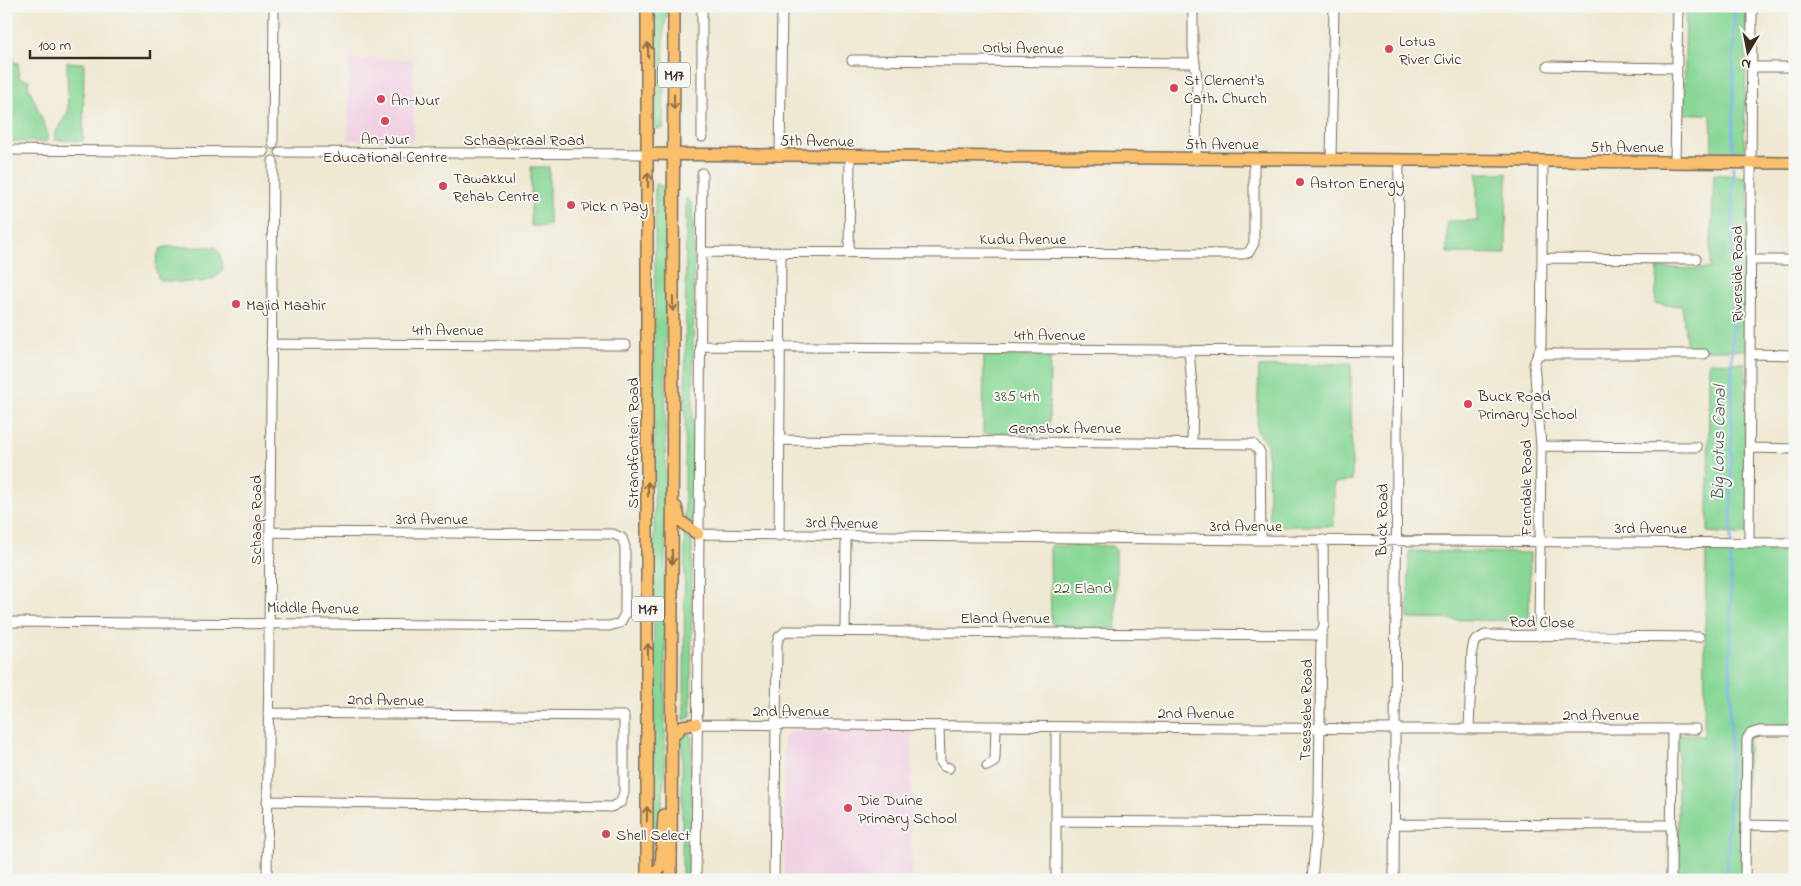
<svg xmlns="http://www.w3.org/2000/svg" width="1801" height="886" font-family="'Indie Flower',sans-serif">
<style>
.built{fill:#f1d0e3}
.green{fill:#88d796;stroke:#62805a}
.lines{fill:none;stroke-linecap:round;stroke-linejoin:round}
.stream{stroke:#7bb3ea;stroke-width:2.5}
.minor-casing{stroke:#7a6c5d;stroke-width:11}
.major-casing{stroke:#7a6c5d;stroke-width:14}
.minor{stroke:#fff;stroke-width:9}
.major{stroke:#f9bf6d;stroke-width:11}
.oneway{stroke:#906d42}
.poi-dot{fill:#d1495b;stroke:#f6f6f2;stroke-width:2}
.labels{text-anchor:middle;stroke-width:4;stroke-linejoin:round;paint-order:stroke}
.shield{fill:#f6f6f2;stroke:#73675e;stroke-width:1}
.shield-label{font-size:15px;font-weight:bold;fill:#3b2a1e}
.poi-label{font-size:16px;fill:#3b2a1e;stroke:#f6f6f2;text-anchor:start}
.street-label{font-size:16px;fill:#3b2a1e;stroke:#f6f6f2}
.park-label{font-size:16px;fill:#4e553c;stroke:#f6f6f2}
.water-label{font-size:18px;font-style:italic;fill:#4e535b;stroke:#f6f6f2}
</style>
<rect width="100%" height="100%" fill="#f6f6f2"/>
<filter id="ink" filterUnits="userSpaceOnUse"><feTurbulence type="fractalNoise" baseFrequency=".02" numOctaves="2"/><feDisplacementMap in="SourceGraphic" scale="10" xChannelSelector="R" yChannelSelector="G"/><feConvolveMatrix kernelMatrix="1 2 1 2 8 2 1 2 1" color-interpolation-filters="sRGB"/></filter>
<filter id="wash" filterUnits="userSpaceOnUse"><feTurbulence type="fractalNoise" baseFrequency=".0096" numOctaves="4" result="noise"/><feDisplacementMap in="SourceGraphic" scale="20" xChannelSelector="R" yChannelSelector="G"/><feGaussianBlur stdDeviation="1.12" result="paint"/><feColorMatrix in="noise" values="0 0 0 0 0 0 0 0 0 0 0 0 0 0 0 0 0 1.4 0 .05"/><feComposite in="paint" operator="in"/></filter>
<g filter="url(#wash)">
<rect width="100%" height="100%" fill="#efe8d2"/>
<path class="built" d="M349,59H413L414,140H348Z
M791,731L912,732L911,880H784V737Z"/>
<path class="green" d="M654,6H668L664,31L663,129H657L654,122Z
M1686,6H1747L1744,153L1712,152L1711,114H1684Z
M6,58H13L14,63H18L19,78L29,80L28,85L48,134L46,142L6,141Z
M67,62L84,63L83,141L55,140V134L68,112Z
M531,167H549V226H531Z
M1477,173H1507L1506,254L1447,253V221H1477Z
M1714,174L1748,177L1746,350H1687L1682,306L1655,304L1658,268L1710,269Z
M655,184L666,187L665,769L658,861L653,866Z
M686,198L692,203L694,248L691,717L684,720Z
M165,247H215L220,253L223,270C210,288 180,282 159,280C155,269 155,260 160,249Z
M984,356H1050L1049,434L983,433Z
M1709,362L1745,363L1749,535L1708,532Z
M1351,363L1352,481L1334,483V526H1270L1267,444L1257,431L1259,367Z
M1050,546H1112L1116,551V629L1057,628L1051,623Z
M1706,548L1795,550V724L1749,725L1741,880H1678V734L1704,736Z
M1409,551L1530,553L1529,621L1408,619Z
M688,732L692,738L690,880H682V741L683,735Z"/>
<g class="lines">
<path class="stream" d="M1733,158L1734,6
M1727,880L1730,755L1733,166"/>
</g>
</g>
<g filter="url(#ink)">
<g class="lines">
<g class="minor-casing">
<path id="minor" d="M1193,6V49L1197,78L1196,160
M852,60L1194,63
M1548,66L1676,68
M1752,67H1795
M702,137V6
M273,144L274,6
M6,150L264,152
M280,152L648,154
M780,156L782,6
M1331,160L1334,6
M1675,162L1678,6
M702,252L1244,254L1249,252L1254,243V159
M849,252L850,157
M1542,258L1696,259
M1751,260H1795
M271,344L626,345
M701,346L1398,352
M1189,350L1193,399L1192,443
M1539,354H1704
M1751,354L1795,355
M779,440L1253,444L1260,452L1261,540
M1541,446L1697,447
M1750,448L1795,449
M698,534L1261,540L1795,543
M779,536L781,252
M1749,542L1752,6
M6,622L609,626L620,623L625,614V547L622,538L613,534L270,532
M845,630L846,537
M1539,636L1541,446L1534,364L1541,346L1543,161
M696,724L1395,729H1696
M939,726L940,762L943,766L949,768
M1469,729L1472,651L1474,642L1485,635L1699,637
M987,766L994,762L995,758L996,726
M267,801L611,807L621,802L624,792V716L268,713
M1056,821L1317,823
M1394,824L1671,825
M1746,825L1795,826
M267,880L273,161
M696,880L702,173
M774,880L777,643L779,637L786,631L1321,635
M1056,880V727
M1312,880L1319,798L1321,635L1324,625L1323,540
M1394,880L1399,161
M1671,880L1672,729
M1745,880L1747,739L1750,734L1759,731H1795"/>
</g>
<g class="major-casing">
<path id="major" d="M648,154L1795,163
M676,507L680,521L698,534
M671,739L682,726L696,724
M647,874L657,872L661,867L664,815
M647,880V6
M671,880L674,6"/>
</g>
<use href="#minor" class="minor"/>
<use href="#major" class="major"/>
</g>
<defs><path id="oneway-shaft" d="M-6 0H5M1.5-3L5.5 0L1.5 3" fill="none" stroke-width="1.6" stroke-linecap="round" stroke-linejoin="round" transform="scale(1.25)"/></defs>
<g class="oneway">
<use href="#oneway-shaft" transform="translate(648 50) rotate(-91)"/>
<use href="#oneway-shaft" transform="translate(674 102) rotate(90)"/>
<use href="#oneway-shaft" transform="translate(648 180) rotate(-90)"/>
<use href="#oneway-shaft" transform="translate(673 304) rotate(90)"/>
<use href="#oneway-shaft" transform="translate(648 489) rotate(-90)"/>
<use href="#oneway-shaft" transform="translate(672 557) rotate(90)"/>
<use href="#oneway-shaft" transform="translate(648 651) rotate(-90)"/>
<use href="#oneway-shaft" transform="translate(647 814) rotate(-90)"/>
</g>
</g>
<g class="poi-dot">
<circle cx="1389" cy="49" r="5"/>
<circle cx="1174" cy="88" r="5"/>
<circle cx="381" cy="99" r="5"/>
<circle cx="385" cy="121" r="5"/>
<circle cx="1300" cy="182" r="5"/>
<circle cx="443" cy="186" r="5"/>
<circle cx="571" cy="205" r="5"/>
<circle cx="236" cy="304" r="5"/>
<circle cx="1468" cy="404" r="5"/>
<circle cx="848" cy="808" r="5"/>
<circle cx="606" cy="834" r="5"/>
</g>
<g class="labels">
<g class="shield">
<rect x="658" y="62.5" width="32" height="25" rx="4"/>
<rect x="632" y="596.5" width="32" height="25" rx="4"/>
</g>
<g class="shield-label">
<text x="674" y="80">M17</text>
<text x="648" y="614">M17</text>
</g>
<g class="poi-label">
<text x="1399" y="46">Lotus<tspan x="1399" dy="18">River Civic</tspan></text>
<text x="1184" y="85">St Clement's<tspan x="1184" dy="18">Cath. Church</tspan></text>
<text x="391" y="105">An-Nur</text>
<text x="385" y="144" text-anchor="middle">An-Nur<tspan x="385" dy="18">Educational Centre</tspan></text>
<text x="453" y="183">Tawakkul<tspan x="453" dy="18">Rehab Centre</tspan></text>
<text x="1310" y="188">Astron Energy</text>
<text x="581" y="211">Pick n Pay</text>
<text x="246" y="310">Majid Maahir</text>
<text x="1478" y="401">Buck Road<tspan x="1478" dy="18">Primary School</tspan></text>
<text x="858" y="805">Die Duine<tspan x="858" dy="18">Primary School</tspan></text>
<text x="616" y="840">Shell Select</text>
</g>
<g class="street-label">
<text transform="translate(1023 47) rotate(1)" y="6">Oribi Avenue</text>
<text x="524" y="145">Schaapkraal Road</text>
<text transform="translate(817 140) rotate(1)" y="6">5th Avenue</text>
<text x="1222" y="149">5th Avenue</text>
<text x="1627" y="152">5th Avenue</text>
<text x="1023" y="244">Kudu Avenue</text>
<text transform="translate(1736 274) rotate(-90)" y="6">Riverside Road</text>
<text x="448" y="335">4th Avenue</text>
<text x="1050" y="340">4th Avenue</text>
<text x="1065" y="433">Gemsbok Avenue</text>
<text transform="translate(632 443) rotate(-90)" y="6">Strandfontein Road</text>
<text transform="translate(1525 488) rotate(-90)" y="6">Ferndale Road</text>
<text x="432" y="524">3rd Avenue</text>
<text transform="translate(255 520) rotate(-90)" y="6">Schaap Road</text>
<text transform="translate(1381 520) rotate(-89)" y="6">Buck Road</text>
<text transform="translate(842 522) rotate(1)" y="6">3rd Avenue</text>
<text x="1246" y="531">3rd Avenue</text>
<text x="1651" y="533">3rd Avenue</text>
<text transform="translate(313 607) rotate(1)" y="6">Middle Avenue</text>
<text x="1005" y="623">Eland Avenue</text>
<text transform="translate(1542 621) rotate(1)" y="6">Rod Close</text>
<text transform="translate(386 699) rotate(1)" y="6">2nd Avenue</text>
<text x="791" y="716">2nd Avenue</text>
<text transform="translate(1305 710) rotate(-89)" y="6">Tsessebe Road</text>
<text x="1196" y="718">2nd Avenue</text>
<text x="1601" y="720">2nd Avenue</text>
</g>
<g class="park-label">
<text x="1017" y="401">385 4th</text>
<text x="1083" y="593">22 Eland</text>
</g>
<g class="water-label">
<text transform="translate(1718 443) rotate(-89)" y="6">Big Lotus Canal</text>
</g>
</g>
<rect width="1801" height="886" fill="none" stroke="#f6f6f2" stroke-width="25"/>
<g transform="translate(1748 52) rotate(190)" stroke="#f6f6f2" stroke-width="4" paint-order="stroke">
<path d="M0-4L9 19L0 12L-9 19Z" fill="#3b2a1e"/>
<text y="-8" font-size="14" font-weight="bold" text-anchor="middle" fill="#3b2a1e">N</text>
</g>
<path d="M30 50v8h120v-8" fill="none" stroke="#3b2a1e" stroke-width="2.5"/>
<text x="38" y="50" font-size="15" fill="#3b2a1e" stroke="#f6f6f2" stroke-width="4" paint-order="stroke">100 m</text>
</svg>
